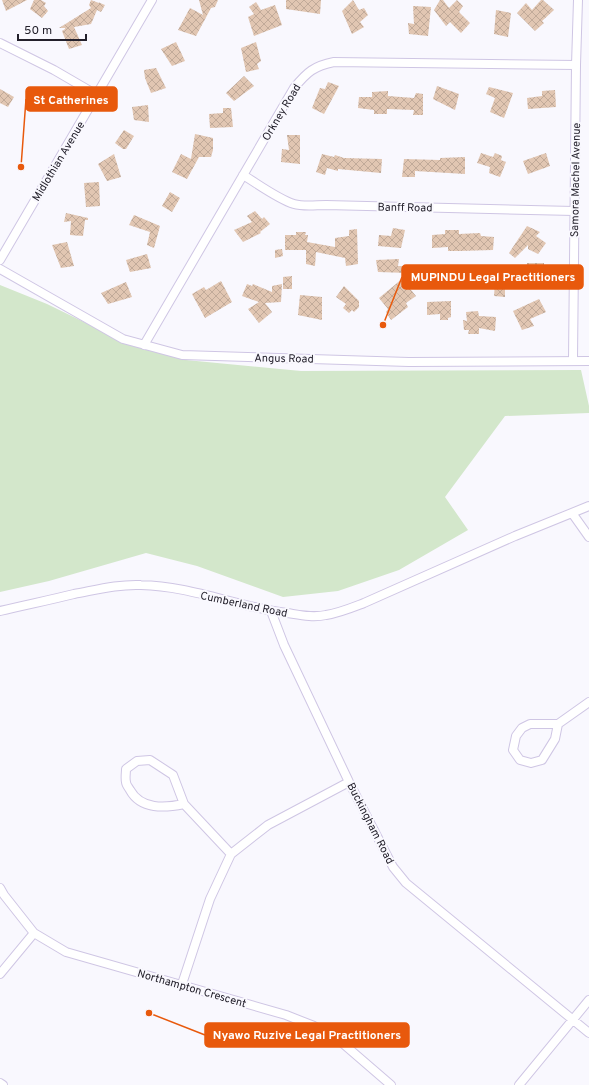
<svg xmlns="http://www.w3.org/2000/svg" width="589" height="1085" font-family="Overpass,sans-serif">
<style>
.green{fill:#d3e7cb}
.building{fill:url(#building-cross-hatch)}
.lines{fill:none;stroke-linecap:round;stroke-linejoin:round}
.street-casing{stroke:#cfc6e4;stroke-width:10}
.street{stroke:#fff;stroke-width:8}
.labels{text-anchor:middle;stroke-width:4;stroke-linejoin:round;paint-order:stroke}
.street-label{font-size:11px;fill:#23202b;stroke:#f9f8fe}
.leader{fill:none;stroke:#e8590c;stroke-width:1.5}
.callout-dot{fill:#e8590c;stroke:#f9f8fe;stroke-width:1.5}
.callout{fill:#e8590c;stroke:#e8590c;stroke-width:1.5}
.callout-label{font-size:12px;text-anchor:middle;font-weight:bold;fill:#fff}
</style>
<defs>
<pattern id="building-cross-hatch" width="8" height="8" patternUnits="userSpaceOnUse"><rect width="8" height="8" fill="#e1c6b2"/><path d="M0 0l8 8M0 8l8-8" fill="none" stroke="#c1aa99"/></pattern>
</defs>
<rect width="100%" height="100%" fill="#f9f8fe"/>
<path class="green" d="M0,285L47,304L123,341L186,360L301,371L581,370L589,406V413L505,416L445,497L468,530L399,570L338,591L283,597L197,566L146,553L49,581L0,592Z"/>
<path class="building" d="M2,0H27L6,11Z
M34,0H41L46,3L44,6L48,11L42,18L30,9Z
M91,0L99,3L100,2V3L105,5L101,12L97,10L91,24L74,27L82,45L69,49L62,31L65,29V28H59L91,8L89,5Z
M199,0H218L215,7L211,8L196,36L178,30L190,8L203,15Z
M286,0H321L320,14L286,9Z
M353,0L359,10L364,8L368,15L360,22L364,27L352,34L342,11Z
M440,0H443L449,8L457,0L463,6L459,12L470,23L461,33L450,22L446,26L434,10Z
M541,0H543L554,10L542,21L544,23L535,31L517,13L526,3L532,10Z
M256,2L261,10L275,5L282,25L254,36L248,17L254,14L249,7Z
M413,6L431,7L428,36L409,34L408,23L414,24Z
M496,10L511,13L508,37L494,34Z
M176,42L185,61L172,66L161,49Z
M256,42L261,61L257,64L259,69L246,72L241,48Z
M156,68L166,88L151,93L145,78L144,70Z
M244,76L254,86L234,101L226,93Z
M328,82L339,86L324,114L312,108L320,88L325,89Z
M437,86L459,94L455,110L433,99Z
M489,87L513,93L504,118L490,112L495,98L486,94Z
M0,89L14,97L8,107L0,103Z
M555,90L556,107L528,109L527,98L542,96V91Z
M388,91V96L414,98L416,93L423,94V115H413L414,110L387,109V114H374V110L358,108L359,97H372V92Z
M148,105L149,122L134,120L132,107Z
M223,108H231L233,127L210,128L209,114L223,113Z
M124,130L134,136L126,149H123L115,143Z
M195,134L213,138V150L211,157H199L187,179L172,172L181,154L191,159Z
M287,135H300V164L281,162L282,149L289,150Z
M481,153L493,157L495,153L502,156L501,160L506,162L500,177L489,173L490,167L477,163Z
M546,153L550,166L528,174L523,161Z
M114,154L121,177L107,181L98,164Z
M322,154L334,157L335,155L344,158L382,159L381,173L338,169V171L327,168L325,175L316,172Z
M465,157V174L415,171V177H402L404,159L440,160V158Z
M99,182L100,206L86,207L84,183Z
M170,192L180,198L172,212L162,206Z
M255,211L262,219L264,217L270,224L260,232L261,233L243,242L234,230L252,222L247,216Z
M66,213L88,218V220H85L83,236L70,235L71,221L64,222Z
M134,215L160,226L154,248L147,245L150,232L129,225Z
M527,226L540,232L536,236L546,243L538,254L528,249V245L515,258L509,253Z
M393,228L405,230L401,248L378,246L379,235L391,236Z
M357,229L358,264L346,266L345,258L316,252L315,266L306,264V250H285V235H296V232H306L305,235H308L307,242L335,247V238L349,236V230Z
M445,230H459V234L480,233L481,236L494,237L493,250L459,251H448V247L432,248V235L445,234Z
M67,242L74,266L61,268L52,245Z
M282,249L283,256L275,258V250Z
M147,254L151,268L130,272L126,260Z
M399,259L398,266H409L408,273L378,272L376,260Z
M527,263H544V275L526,274Z
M292,276V289H283V277Z
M402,279L416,296L406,303L408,307L391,320L386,312L388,309L379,298Z
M221,281L232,302L205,318L192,294L204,287L206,290Z
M126,282L132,297L108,304L101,293Z
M495,283H505V297L494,296Z
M247,284L252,286L253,284L272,292V286L282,284L281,302L265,303L272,312L259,323L248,309L259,302L242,296Z
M344,286L359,301V307L354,312L352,310L349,313L343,308L346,304L336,297Z
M300,295L322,297V320L298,315Z
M539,299L546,312L530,319L534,326L522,330L513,311Z
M451,301V317L448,318V320H440V314L427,315V302Z
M478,311L479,316L496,317L495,331L479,328V334H468L469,330H464L463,320L467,321L466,312Z"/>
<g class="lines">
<g class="street-casing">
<path id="street" d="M0,43L54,70L97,95
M243,175C258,184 278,199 294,204C304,207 316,205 326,205L574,211
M0,260L152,0
M0,269L123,339L182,355L409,362L589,361
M144,345L294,88C307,72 314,66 334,62L576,65
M573,360L576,65L578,0
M572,513L589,537
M0,611C25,605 50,600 74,594C96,590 118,584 141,585C191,586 238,607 287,613C300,615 313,618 326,615C339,613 351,608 364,603L515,536L589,506
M271,611L284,645L349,782L393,867L406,883L589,1033
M558,724L555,739L542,760L531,763L520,760L513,750L516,736L522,728L530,724H558L589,702
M184,804C165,808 141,810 130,790C129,788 126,785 126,782C125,778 126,773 126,769L137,761L150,760L173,775L184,804L231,854
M0,888L4,895L34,933L66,952L286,1015L314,1026L340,1041L391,1085
M0,974L34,933
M182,984L210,899L231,854L268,825L349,782
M0,1083L3,1085
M519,1085L589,1000"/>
</g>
<use href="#street" class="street"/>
</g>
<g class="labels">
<g class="street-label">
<text transform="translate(281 112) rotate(-59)" y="4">Orkney Road</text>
<text transform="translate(58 161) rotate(-59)" y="4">Midlothian Avenue</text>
<text transform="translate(575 180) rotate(-89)" y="4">Samora Machel Avenue</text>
<text transform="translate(405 207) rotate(1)" y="4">Banff Road</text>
<text transform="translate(284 358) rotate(1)" y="4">Angus Road</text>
<text transform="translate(244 604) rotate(12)" y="4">Cumberland Road</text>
<text transform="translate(371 823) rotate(63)" y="4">Buckingham Road</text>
<text transform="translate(192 988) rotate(16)" y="4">Northampton Crescent</text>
</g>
</g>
<path class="leader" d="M21 167L26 99M383 325L402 277M149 1013L205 1035"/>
<g class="callout-dot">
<circle cx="21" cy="167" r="4"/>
<circle cx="383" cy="325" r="4"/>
<circle cx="149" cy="1013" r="4"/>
</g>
<g class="callout">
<rect x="26" y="87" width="91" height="24" rx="4"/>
<rect x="402" y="265" width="181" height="24" rx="4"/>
<rect x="205" y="1023" width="204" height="24" rx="4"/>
</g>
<g class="callout-label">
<text x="71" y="104">St Catherines</text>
<text x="493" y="281">MUPINDU Legal Practitioners</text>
<text x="307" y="1039">Nyawo Ruzive Legal Practitioners</text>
</g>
<path d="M18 34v6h68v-6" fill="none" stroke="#23202b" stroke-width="2"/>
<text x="24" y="34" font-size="12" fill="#23202b" stroke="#f9f8fe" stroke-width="3" paint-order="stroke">50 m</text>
</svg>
